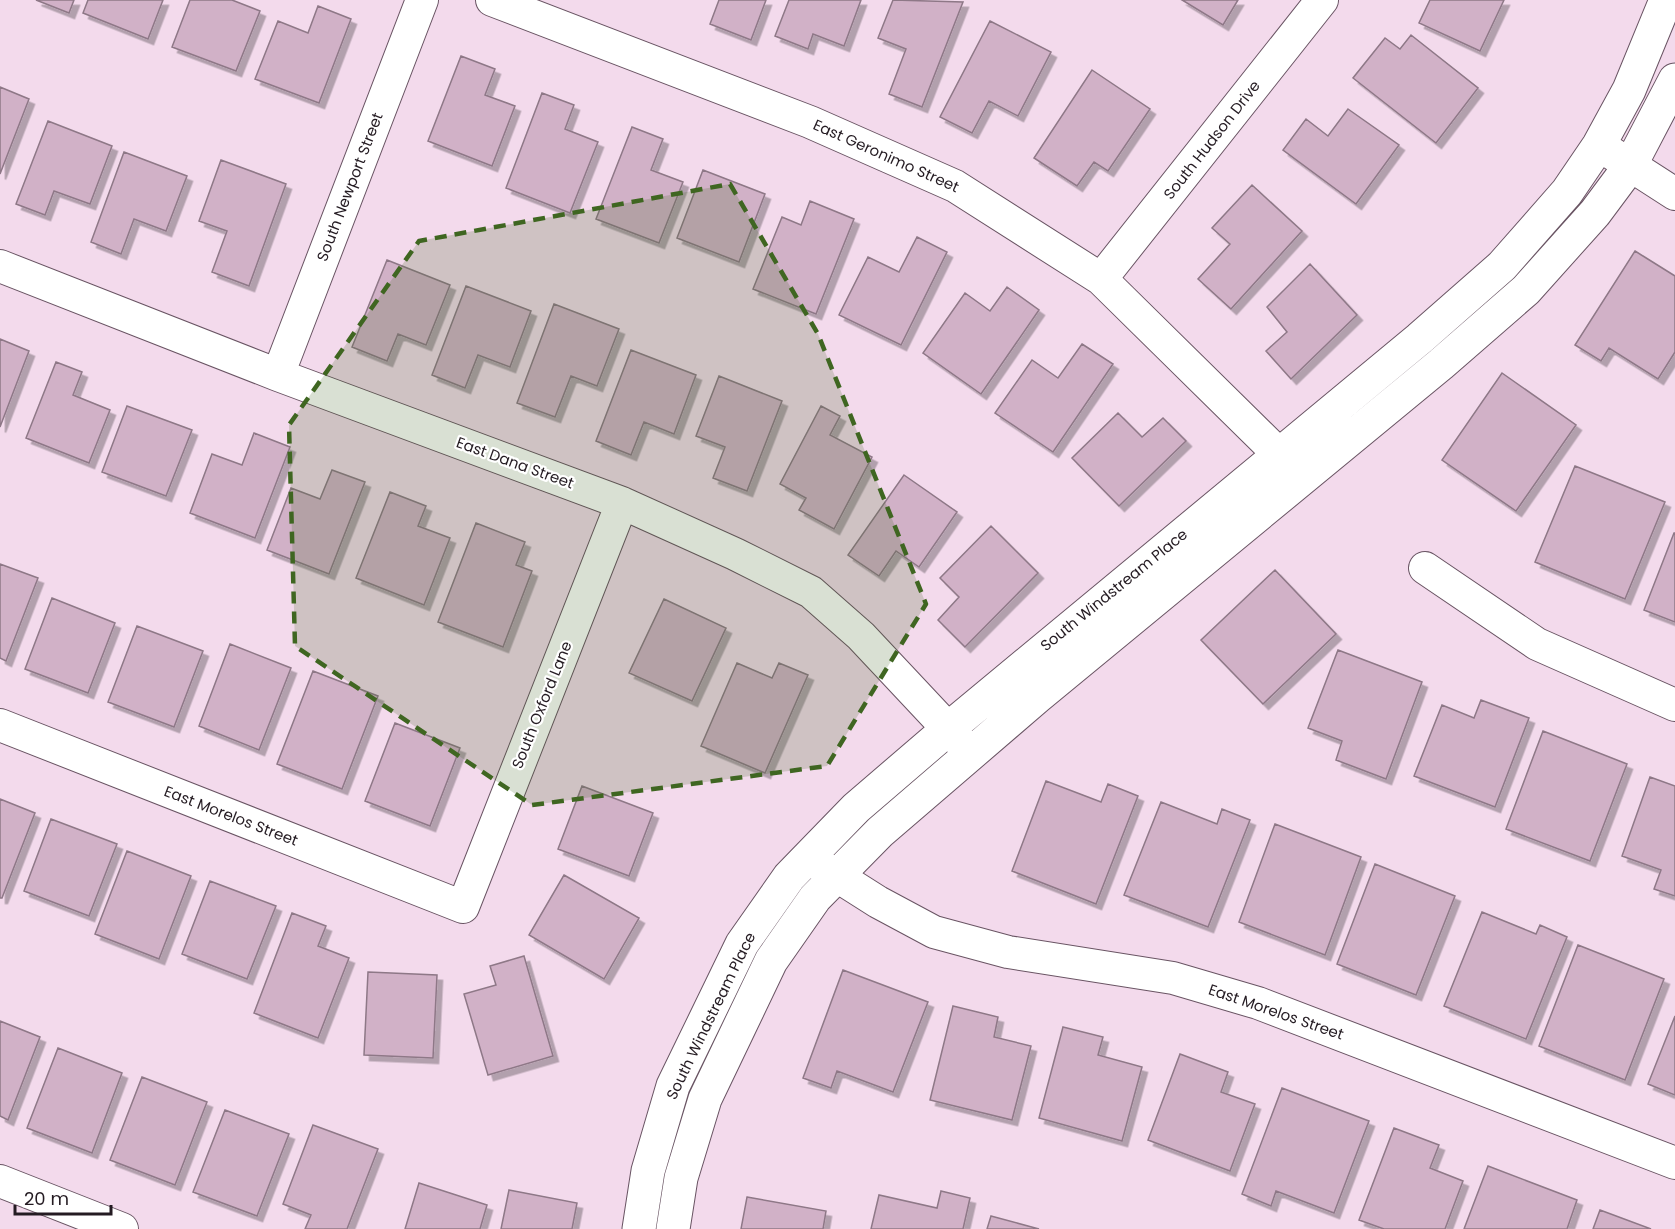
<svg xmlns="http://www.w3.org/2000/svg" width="1675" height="1229" font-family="Poppins,sans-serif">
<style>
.building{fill:#d1b1c7;stroke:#8e7887;stroke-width:1.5;filter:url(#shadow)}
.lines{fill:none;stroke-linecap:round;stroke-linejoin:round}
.street-casing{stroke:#695463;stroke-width:34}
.secondary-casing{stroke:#695463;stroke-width:35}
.street{stroke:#fff;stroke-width:32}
.secondary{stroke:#fff;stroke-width:33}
.marked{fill:#3f6621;fill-opacity:0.2;stroke:#3f6621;stroke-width:4.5;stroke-dasharray:12 8;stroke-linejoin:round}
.labels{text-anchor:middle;stroke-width:4.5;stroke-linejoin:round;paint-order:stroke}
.street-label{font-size:15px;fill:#241b22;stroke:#fff}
</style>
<defs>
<filter id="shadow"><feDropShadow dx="5.5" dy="5.5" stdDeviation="0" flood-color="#0004"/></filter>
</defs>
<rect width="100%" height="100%" fill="#f3daec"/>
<path class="building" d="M36,0H74L69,13Z
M88,0H163L148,39L83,13Z
M190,0H232L260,11L236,71L172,47Z
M719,0H766L751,40L710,24Z
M789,0H861L844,46L813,34L808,49L775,36Z
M893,0L963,2L922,107L889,94L906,49L878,38Z
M1182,0H1238L1223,25Z
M1430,0H1504L1480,51L1419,23Z
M318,6L351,19L319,103L255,79L278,21L308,33Z
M990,21L1051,52L1018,116L989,101L972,133L940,117Z
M1411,35L1478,88L1436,143L1353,78L1385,38L1400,49Z
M461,56L495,69L485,95L515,106L492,166L428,141Z
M1092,70L1150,109L1108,171L1094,162L1077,186L1034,158Z
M0,87L29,99L0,174Z
M542,93L574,105L565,129L598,142L570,213L506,188Z
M1348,109L1399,145L1356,204L1283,150L1306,119L1328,136Z
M48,121L112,146L90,204L54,191L45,215L16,204Z
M632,127L663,139L651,170L683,182L659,243L596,219Z
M124,152L187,176L166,231L134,219L121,254L91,242Z
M221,160L286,184L249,286L212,272L227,231L199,221Z
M703,170L765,194L739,262L677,238Z
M1252,185L1302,231L1231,309L1198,279L1230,244L1212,228Z
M810,201L854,219L816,314L753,289L782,217L801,225Z
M917,237L947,252L901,345L839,315L868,257L899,272Z
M1635,251L1675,276V352L1658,379L1609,348L1601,361L1575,345Z
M387,260L450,285L426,345L398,334L387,361L352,347Z
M1310,264L1357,315L1291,379L1266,351L1287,332L1267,307Z
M466,286L531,311L510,367L478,355L465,388L432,375Z
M1007,287L1039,310L981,394L923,353L965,293L990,311Z
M554,304L619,329L597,386L571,376L555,417L517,403Z
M0,339L29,351L0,427Z
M1082,344L1113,364L1053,452L995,413L1032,360L1058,378Z
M631,350L696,375L674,434L644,422L631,455L596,441Z
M56,362L82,372L73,395L110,410L89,463L26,438Z
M1502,373L1576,425L1516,511L1442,460Z
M719,376L782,401L747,491L713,478L725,447L696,436Z
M127,406L192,430L166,496L102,472Z
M821,406L840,416L830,435L872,457L834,529L799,510L806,498L780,484Z
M1118,413L1142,437L1163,418L1186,441L1119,506L1072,458Z
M254,433L290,447L255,538L190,513L212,454L242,465Z
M1575,466L1665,502L1625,599L1535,562Z
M332,470L365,482L329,574L267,550L291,488L320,499Z
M904,475L957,512L919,567L896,551L879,576L848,555Z
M390,492L426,506L418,526L450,538L424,605L356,578Z
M476,523L525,542L516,565L532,571L503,647L438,622Z
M991,526L1038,573L965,647L938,620L959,597L940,578Z
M1674,533H1675V622L1644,610Z
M0,564L38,578L6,661L0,658Z
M1275,570L1336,634L1263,704L1201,640Z
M52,598L115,623L88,693L25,669Z
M664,599L726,628L692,701L629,673Z
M137,626L203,651L174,727L108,702Z
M230,644L291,668L259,750L199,726Z
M1338,650L1422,682L1386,779L1336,760L1342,741L1308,728Z
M737,663L772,678L779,663L808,675L765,773L701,746Z
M313,671L378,696L342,789L277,764Z
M1481,700L1529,718L1495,807L1414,776L1442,705L1474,718Z
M395,723L460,748L430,826L365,801Z
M1543,731L1627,764L1590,861L1506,829Z
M1650,777L1675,786V896L1654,889L1661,870L1622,856Z
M1046,781L1101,802L1108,784L1138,796L1096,904L1012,871Z
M582,786L653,813L629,876L558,849Z
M0,799L35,813L2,898H0Z
M1161,802L1217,824L1222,809L1250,820L1208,927L1124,895Z
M51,819L117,844L89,916L24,891Z
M1275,824L1361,857L1325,955L1239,922Z
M127,851L191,876L159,959L95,934Z
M1375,864L1455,896L1416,995L1337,964Z
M564,875L639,918L604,979L529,935Z
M210,881L276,906L247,979L182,954Z
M1482,912L1536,934L1540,925L1567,937L1526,1039L1444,1006Z
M292,913L326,926L318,946L349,958L318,1038L254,1013Z
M1578,945L1664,979L1625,1080L1539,1046Z
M524,956L553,1056L488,1075L464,994L496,985L490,966Z
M843,970L928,1002L893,1092L837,1071L831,1088L803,1078Z
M368,972L437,975L433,1058L364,1055Z
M953,1006L998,1017L994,1037L1031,1046L1012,1120L930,1100Z
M1675,1016V1095L1648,1084Z
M0,1021L40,1037L8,1120L0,1116Z
M1063,1027L1103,1037L1098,1055L1142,1067L1122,1141L1039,1118Z
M58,1048L122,1073L92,1153L27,1128Z
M1180,1054L1228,1072L1221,1092L1255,1104L1230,1171L1148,1140Z
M142,1077L207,1102L175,1185L110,1160Z
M1282,1088L1369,1121L1334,1213L1276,1191L1271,1206L1242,1194Z
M225,1110L289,1134L257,1216L193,1192Z
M313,1125L378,1149L347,1229H305L311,1215L283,1204Z
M1394,1128L1439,1145L1430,1168L1463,1181L1445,1229H1384L1359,1220Z
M1488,1166L1577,1200L1567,1229H1464Z
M419,1183L487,1205L480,1229H405Z
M509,1190L577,1203L572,1229H501Z
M941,1191L970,1198L963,1229H871L879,1195L937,1208Z
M747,1197L826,1211L823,1229H741Z
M1600,1210L1651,1229H1593Z
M991,1216L1039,1229H987Z"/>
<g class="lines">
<g class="street-casing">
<path id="street" d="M492,0L810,122L955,186L1101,279L1298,473
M1599,145L1675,194
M0,266L278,375L622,503L735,554L811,592L861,636L967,749
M1101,279L1322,0
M278,375L422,0
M1425,568L1537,644L1675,705
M0,725L463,907L622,503
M815,862L878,902L934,932L1008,952L1173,978L1258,1003L1675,1163
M0,1181L122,1229"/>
</g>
<g class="secondary-casing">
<path id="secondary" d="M639,1229L648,1171L673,1086L742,944L789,877L856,808L948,729L1419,339L1502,266L1567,192L1599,145L1629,90L1666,0
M673,1229L681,1178L705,1099L771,961L815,898L880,832L1037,697L1441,364L1526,290L1595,213L1630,166L1675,80"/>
</g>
<use href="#street" class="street"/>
<use href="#secondary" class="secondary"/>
</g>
<path class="marked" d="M730,184L818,334L926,604L827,766L532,805L295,646L289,425L419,241Z"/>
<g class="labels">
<g class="street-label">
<text transform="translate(1212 140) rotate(-52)" y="5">South Hudson Drive</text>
<text transform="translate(886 156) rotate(24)" y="5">East Geronimo Street</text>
<text transform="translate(350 187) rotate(-69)" y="5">South Newport Street</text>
<text transform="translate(515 463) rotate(20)" y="5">East Dana Street</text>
<text transform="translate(1114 590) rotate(-39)" y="5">South Windstream Place</text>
<text transform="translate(542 705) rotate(-68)" y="5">South Oxford Lane</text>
<text transform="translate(231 816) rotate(21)" y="5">East Morelos Street</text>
<text transform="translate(1276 1012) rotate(19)" y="5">East Morelos Street</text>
<text transform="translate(711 1016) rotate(-64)" y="5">South Windstream Place</text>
</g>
</g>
<path d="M15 1205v9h96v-9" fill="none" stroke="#241b22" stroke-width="3"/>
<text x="24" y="1205" font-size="18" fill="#241b22" stroke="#ffffff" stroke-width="4.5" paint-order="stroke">20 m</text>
</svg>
